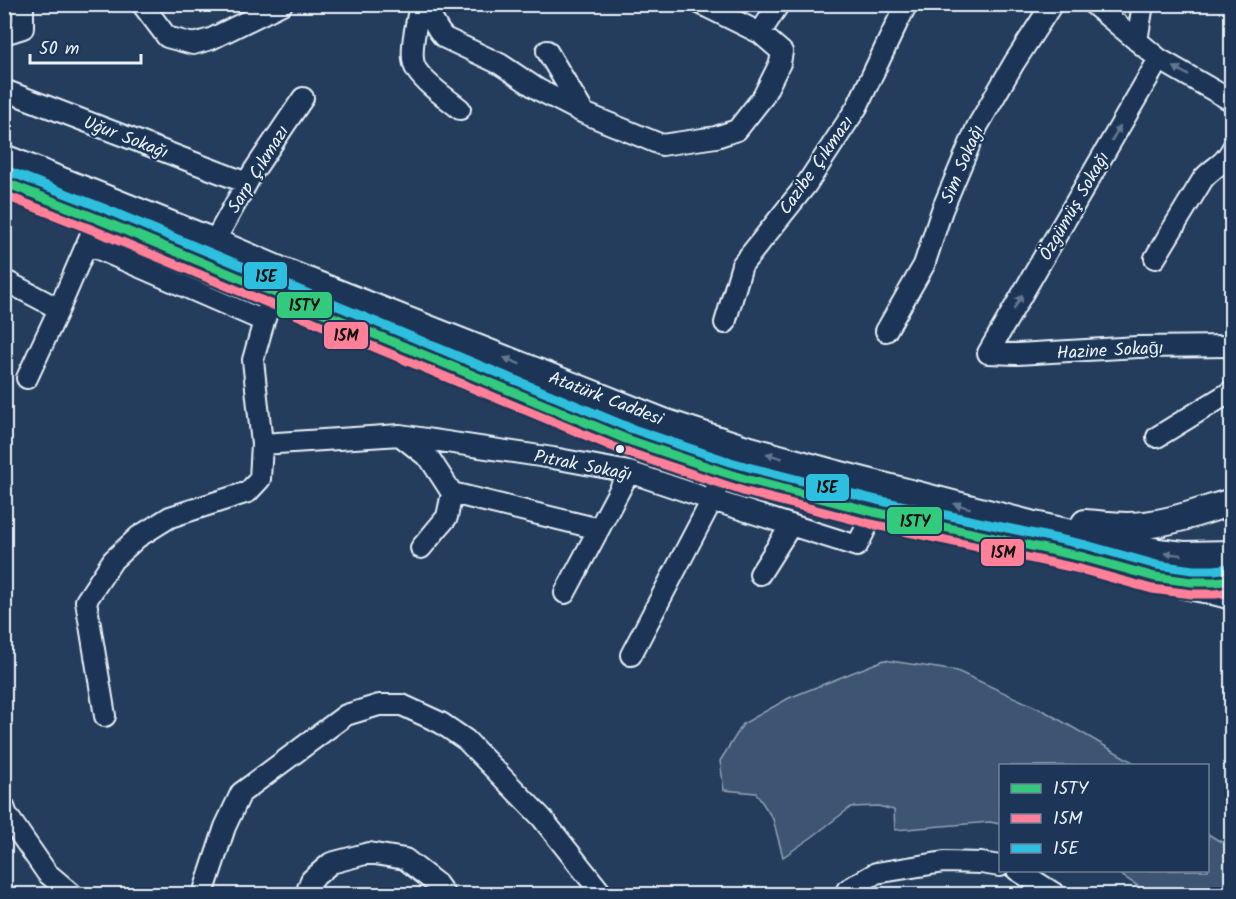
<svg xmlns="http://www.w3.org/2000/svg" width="1236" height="899" font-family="Kalam,sans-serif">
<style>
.green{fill:#3e5472;stroke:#93a2b5;stroke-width:1.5}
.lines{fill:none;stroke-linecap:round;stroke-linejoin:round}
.minor-casing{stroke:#e8f1f8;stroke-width:24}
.major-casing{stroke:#e8f1f8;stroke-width:30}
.minor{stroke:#1d3557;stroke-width:20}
.major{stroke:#1d3557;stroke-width:26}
.bus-1-casing{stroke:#1d3557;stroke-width:14}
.bus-2-casing{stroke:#1d3557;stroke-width:14}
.bus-3-casing{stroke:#1d3557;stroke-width:14}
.bus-1{stroke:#33ca7d;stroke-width:9}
.bus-2{stroke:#ff8098;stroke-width:9}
.bus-3{stroke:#2dbfdf;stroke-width:9}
.oneway{fill:#64778f}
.bus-dot{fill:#e8f1f8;stroke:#1d3557;stroke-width:2}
.labels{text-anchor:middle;stroke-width:4.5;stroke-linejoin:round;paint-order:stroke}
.street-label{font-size:18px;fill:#e8f1f8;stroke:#1d3557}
.line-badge{stroke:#1d3557;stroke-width:2}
.pale-badge-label{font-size:16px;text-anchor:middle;font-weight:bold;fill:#111}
</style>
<rect width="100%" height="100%" fill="#253d5d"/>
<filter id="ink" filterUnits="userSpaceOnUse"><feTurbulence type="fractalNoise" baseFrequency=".0167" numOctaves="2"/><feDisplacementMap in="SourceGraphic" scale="12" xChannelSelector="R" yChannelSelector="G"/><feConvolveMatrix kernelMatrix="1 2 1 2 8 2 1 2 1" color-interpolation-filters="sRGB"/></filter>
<g filter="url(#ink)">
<path class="green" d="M884,660L957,671L1044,711L1138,765L1000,766V824L990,822L895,830L894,810L878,806L851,807L812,837L783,857L773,819L756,793L724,790L720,761L743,724L789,698Z
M1208,834L1231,848V894H1150L1115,871L1208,870Z"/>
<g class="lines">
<g class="minor-casing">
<path id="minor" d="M142,4L167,37L193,44L211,39L282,4
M1093,4L1159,59L1232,101
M760,33L779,4
M4,34L23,28V4
M1137,41L1143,4
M547,51L584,113
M1159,59L988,353L1017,354L1138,347L1232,346
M4,90L247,183
M460,109C447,98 422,82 415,67C409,54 416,25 419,10L423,8C434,16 435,30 445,38L500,64L539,90L584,113L662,145L716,137L737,130L763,97L780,63L782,52L760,33L701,4
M214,242L253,172L303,98
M87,244L264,321
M1155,258L1203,179C1214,166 1223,166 1232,149
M4,280L59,309L92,232
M725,323L742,265L806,185L857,107L897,23L907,4
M886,331L924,265L942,210L977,127L1014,63L1052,4
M27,378L59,309
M402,437L430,459L452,493L447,517L421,548
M1157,437L1232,391
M262,444L400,435L553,458L629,472L712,500L857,546L874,512
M452,493L599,529
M760,574L791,525
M565,593L629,472
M631,655L712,500L723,472
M105,716L86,601L113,560L138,537L170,517L248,492L260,479L262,444L253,360L264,321L279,280
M4,807L7,815L47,873L72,894
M1017,870L1055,894
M203,894L225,827L241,793L346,715L379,705H402L441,723L466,740L542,818L602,894
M306,894L311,880L331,863L369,853L405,859L437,884L444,894
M845,894L847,890L876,873L944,862L981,863L1000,866"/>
</g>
<g class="major-casing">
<path id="major" d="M4,158L214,242L282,271L664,422L743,448L833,473L1034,525L1111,542L1158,552L1184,555L1232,554
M4,182L98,219L626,439L749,480L874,512L1083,557L1183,585L1209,590L1232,596
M1085,523C1099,524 1113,526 1127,526C1163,526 1198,512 1232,502"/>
</g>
<use href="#minor" class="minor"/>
<use href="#major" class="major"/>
<g class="bus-1-casing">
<path id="bus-1" d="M4,182L98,219L626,439L723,472L749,480L874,512L1083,557L1155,577L1192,582H1215L1232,580"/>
</g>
<g class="bus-2-casing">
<path id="bus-2" d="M4,195L93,230L621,450L719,483L746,492L871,524L1080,569L1152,589L1192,594H1215L1232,592"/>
</g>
<g class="bus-3-casing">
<path id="bus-3" d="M8,171L103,208L630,428L727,461L752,468L877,500L1086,545L1157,565L1193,570H1214L1231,568"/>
</g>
<use href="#bus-1" class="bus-1"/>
<use href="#bus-2" class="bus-2"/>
<use href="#bus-3" class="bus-3"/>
</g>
<defs><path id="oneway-solid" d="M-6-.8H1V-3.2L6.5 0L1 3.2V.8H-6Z" transform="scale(1.5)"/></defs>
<g class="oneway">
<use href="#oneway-solid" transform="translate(1181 71) rotate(-150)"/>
<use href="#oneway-solid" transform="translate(1116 133) rotate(-60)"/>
<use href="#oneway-solid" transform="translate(1018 302) rotate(-60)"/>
<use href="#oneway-solid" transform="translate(512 361) rotate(-158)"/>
<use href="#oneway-solid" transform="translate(774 456) rotate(-164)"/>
<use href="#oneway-solid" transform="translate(962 506) rotate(-165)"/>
<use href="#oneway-solid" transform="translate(1173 554) rotate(-173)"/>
</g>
</g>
<circle class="bus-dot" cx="620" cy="449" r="5"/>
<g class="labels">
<g class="street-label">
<text transform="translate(126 137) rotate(21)" y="6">Uğur Sokağı</text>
<text transform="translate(962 164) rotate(-67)" y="6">Sim Sokağı</text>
<text transform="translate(816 165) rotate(-55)" y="6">Cazibe Çıkmazı</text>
<text transform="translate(258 169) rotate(-58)" y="6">Sarp Çıkmazı</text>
<text transform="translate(1074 206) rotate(-60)" y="6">Özgümüş Sokağı</text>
<text transform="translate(1110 350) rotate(-3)" y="6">Hazine Sokaḡı</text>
<text transform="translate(606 398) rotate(21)" y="6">Atatürk Caddesi</text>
<text transform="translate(583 465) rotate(11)" y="6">Pıtrak Sokağı</text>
</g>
</g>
<g class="line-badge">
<rect x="243" y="261" width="45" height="29" rx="6" fill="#2dbfdf"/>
<rect x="276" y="291" width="57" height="28" rx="6" fill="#33ca7d"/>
<rect x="323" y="321" width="46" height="29" rx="6" fill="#ff8098"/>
<rect x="805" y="473" width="45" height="29" rx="6" fill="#2dbfdf"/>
<rect x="886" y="506" width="57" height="29" rx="6" fill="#33ca7d"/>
<rect x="980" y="538" width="45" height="29" rx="6" fill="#ff8098"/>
</g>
<g class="pale-badge-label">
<text x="266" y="282">15E</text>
<text x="304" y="311">15TY</text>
<text x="346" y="341">15M</text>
<text x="827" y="493">15E</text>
<text x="915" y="527">15TY</text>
<text x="1003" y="558">15M</text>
</g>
<rect width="1236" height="899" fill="none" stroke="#1d3557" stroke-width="24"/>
<rect x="12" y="12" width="1212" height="875" fill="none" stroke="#e8f1f8" stroke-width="2" filter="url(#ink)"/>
<rect x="999" y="764" width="210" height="108" fill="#1d3557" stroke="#6e8097" stroke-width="1.5"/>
<rect x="1011" y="784" width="30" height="9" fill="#33ca7d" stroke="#6e8097" stroke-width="1.5"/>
<text x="1053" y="794" font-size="18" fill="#e8f1f8">15TY</text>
<rect x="1011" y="814" width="30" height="9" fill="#ff8098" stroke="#6e8097" stroke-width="1.5"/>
<text x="1053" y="824" font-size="18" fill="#e8f1f8">15M</text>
<rect x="1011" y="844" width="30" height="9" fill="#2dbfdf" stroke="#6e8097" stroke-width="1.5"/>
<text x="1053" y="854" font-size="18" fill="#e8f1f8">15E</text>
<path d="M30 54v9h111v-9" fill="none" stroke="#e8f1f8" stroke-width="3"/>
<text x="39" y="54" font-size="18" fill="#e8f1f8" stroke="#1d3557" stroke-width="4.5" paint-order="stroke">50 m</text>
</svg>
